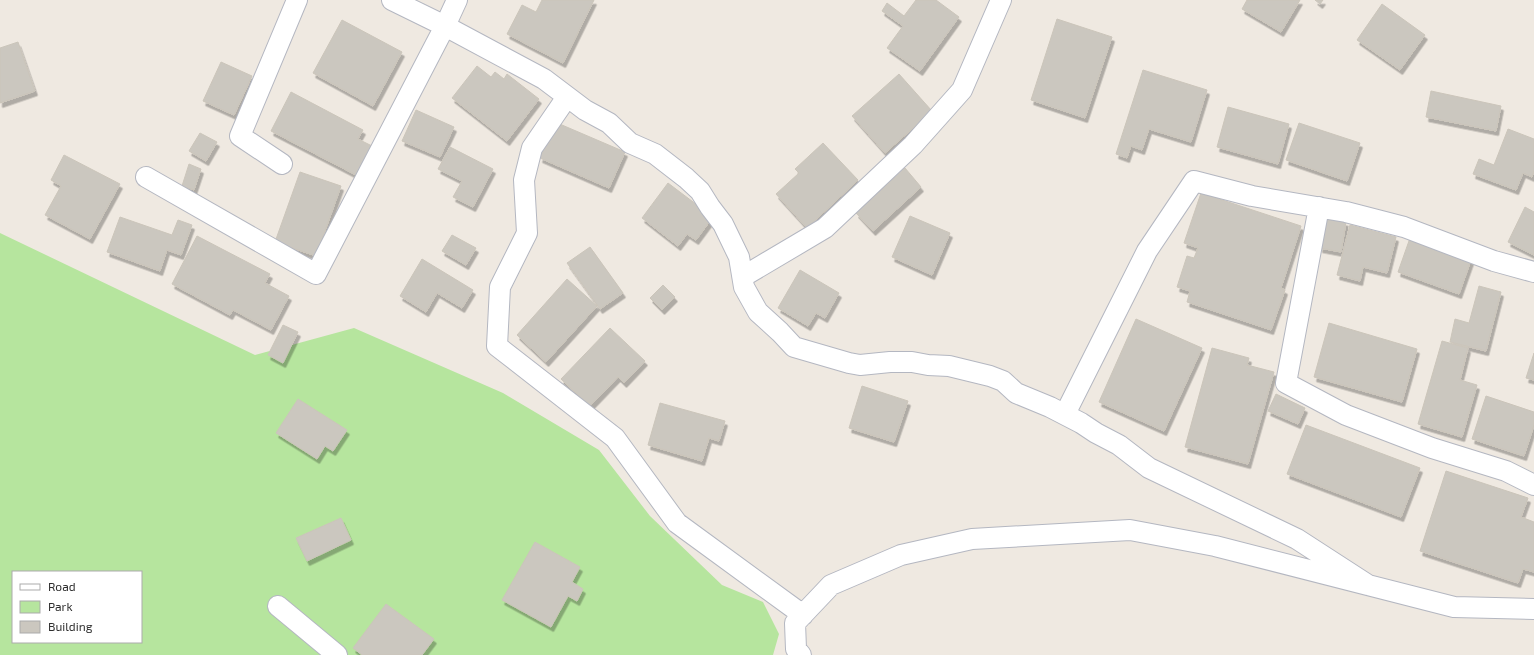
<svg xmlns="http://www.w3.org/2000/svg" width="1534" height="655" font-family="'Exo 2',sans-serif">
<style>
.green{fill:#b6e59e;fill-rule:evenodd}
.building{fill:#cbc7bf;stroke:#cbc5ba;filter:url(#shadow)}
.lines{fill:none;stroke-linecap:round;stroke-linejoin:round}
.minor-casing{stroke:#b4b7c1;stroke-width:22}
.minor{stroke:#fff;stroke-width:20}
</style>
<defs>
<filter id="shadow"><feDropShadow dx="2.5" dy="4.5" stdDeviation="0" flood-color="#0004"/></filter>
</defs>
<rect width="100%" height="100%" fill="#efe9e1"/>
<path class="green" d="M0,233L255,355L354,328L503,393L599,450L650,516L722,585L763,602L779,634L773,655H0ZM13,572H141V642H13Z"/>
<path class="building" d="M542,0H594L563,63L507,34L522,5L536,12Z
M916,0H936L959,17L920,71L887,48L903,26L882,11L887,3L904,16Z
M1247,0H1300L1281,32L1242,9Z
M1315,0H1323L1320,4Z
M1382,4L1425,35L1400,70L1357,40Z
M1057,19L1112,37L1085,118L1031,100Z
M342,20L402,52L373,106L313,73Z
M18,42L35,91L0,103V48Z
M221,62L252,76L234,115L203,101Z
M477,66L491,77L495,72L504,79L507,74L539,99L507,141L452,98Z
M1143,70L1207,90L1191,142L1149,129L1142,150L1131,146L1127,158L1116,154Z
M899,74L932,111L885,153L852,116Z
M1431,91L1501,106L1496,131L1426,117Z
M291,92L363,130L358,139L374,147L358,176L271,131Z
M1228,107L1289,124L1278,164L1217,147Z
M416,110L454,127L440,157L402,141Z
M555,122L625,152L609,188L540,158Z
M1299,123L1360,143L1347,181L1286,160Z
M1508,129L1534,139V171L1532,177L1523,173L1516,190L1473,174L1479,159L1494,165Z
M200,133L217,142L206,161L189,151Z
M823,143L858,180L807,228L776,194L799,173L795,169Z
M450,147L493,169L473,207L453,197L462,181L438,169Z
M64,155L120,184L90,239L45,215L61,186L51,180Z
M189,164L201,169L194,190L182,186Z
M905,168L921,187L873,231L856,213Z
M300,172L341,186L316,256L275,242Z
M668,183L713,217L696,240L687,234L678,246L642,218Z
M1201,193L1301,226L1281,288L1285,290L1271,330L1187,302L1190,291L1177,287L1187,256L1194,258L1198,248L1184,243Z
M1525,207L1534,212V255L1508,242Z
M910,216L950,233L932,275L892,257Z
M120,217L172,235L178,220L192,225L181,255L167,250L160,271L107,252Z
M1325,219L1346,222L1341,252L1320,248Z
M1350,225L1396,237L1387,273L1363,267L1360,281L1337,275Z
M452,235L476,248L466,265L442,251Z
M197,236L270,274L265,283L289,296L271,330L233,310L230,315L172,284Z
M1410,238L1471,260L1459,294L1398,272Z
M590,247L623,293L600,309L567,263Z
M422,259L473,290L462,308L437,293L426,312L400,296Z
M800,270L839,293L825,318L816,313L808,326L778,308Z
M567,279L597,306L546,362L517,335Z
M663,285L675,297L662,310L650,298Z
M1479,286L1501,292L1486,351L1450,342L1455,319L1469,323Z
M1136,319L1202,348L1164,431L1099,402Z
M1329,323L1417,349L1402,402L1314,377Z
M283,325L298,332L283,363L268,355Z
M610,328L645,361L624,383L618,377L590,406L561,379Z
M1442,341L1468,348L1460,380L1477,385L1462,437L1418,424Z
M1212,348L1249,358L1247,365L1274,372L1248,464L1185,447Z
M1534,353V380L1526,378Z
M862,386L908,401L894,442L849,428Z
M1276,394L1305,408L1298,424L1268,411Z
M1486,396L1534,412V425L1524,456L1472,439Z
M298,399L347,430L333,451L325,446L317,459L276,433Z
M660,403L725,421L719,441L709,438L702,461L648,445Z
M1306,425L1420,468L1401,517L1287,474Z
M1446,471L1528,498L1521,517L1534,522V572L1523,569L1518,583L1420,551Z
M341,518L351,540L307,561L296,538Z
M535,542L580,567L572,582L583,589L577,601L568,596L551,627L502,600Z
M386,604L434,639L422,655H362L353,648Z"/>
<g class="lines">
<g class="minor-casing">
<path id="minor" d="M392,0L445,26L544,79L585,110L609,123L630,143L655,154L686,178L700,191L710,207L723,224L739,257L744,287L758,312L780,332L794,347L849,363L860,365L890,362H912L928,365L949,366L990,376L1003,381L1016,393L1050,407L1081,423L1096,433L1119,445L1149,468L1297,539L1368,585
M567,97L532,148L524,180L527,233L500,287L497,346L615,438L677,523L803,615
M282,164L240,136L297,0
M146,177L316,274L445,26L457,0
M1319,207L1286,383L1346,415L1432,448L1506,471L1534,485
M744,276L825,228L913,145L962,90L1001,0
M1065,414L1147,251L1194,181L1252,196L1346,212L1404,227L1494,261L1534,272
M278,606L337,655
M801,655L796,649L795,623L831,585L901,555L972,539L1130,530L1215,546L1454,607L1534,609"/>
</g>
<use href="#minor" class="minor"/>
</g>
<rect x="12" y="571" width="130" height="72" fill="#ffffff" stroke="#ababab"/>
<rect x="20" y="584" width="20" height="6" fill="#ffffff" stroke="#ababab"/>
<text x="48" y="591" font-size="12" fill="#2e2e2e">Road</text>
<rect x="20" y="601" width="20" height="12" fill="#b6e59e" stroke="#ababab"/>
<text x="48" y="611" font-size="12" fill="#2e2e2e">Park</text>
<rect x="20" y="621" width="20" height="12" fill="#cbc7bf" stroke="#ababab"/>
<text x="48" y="631" font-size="12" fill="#2e2e2e">Building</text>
</svg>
